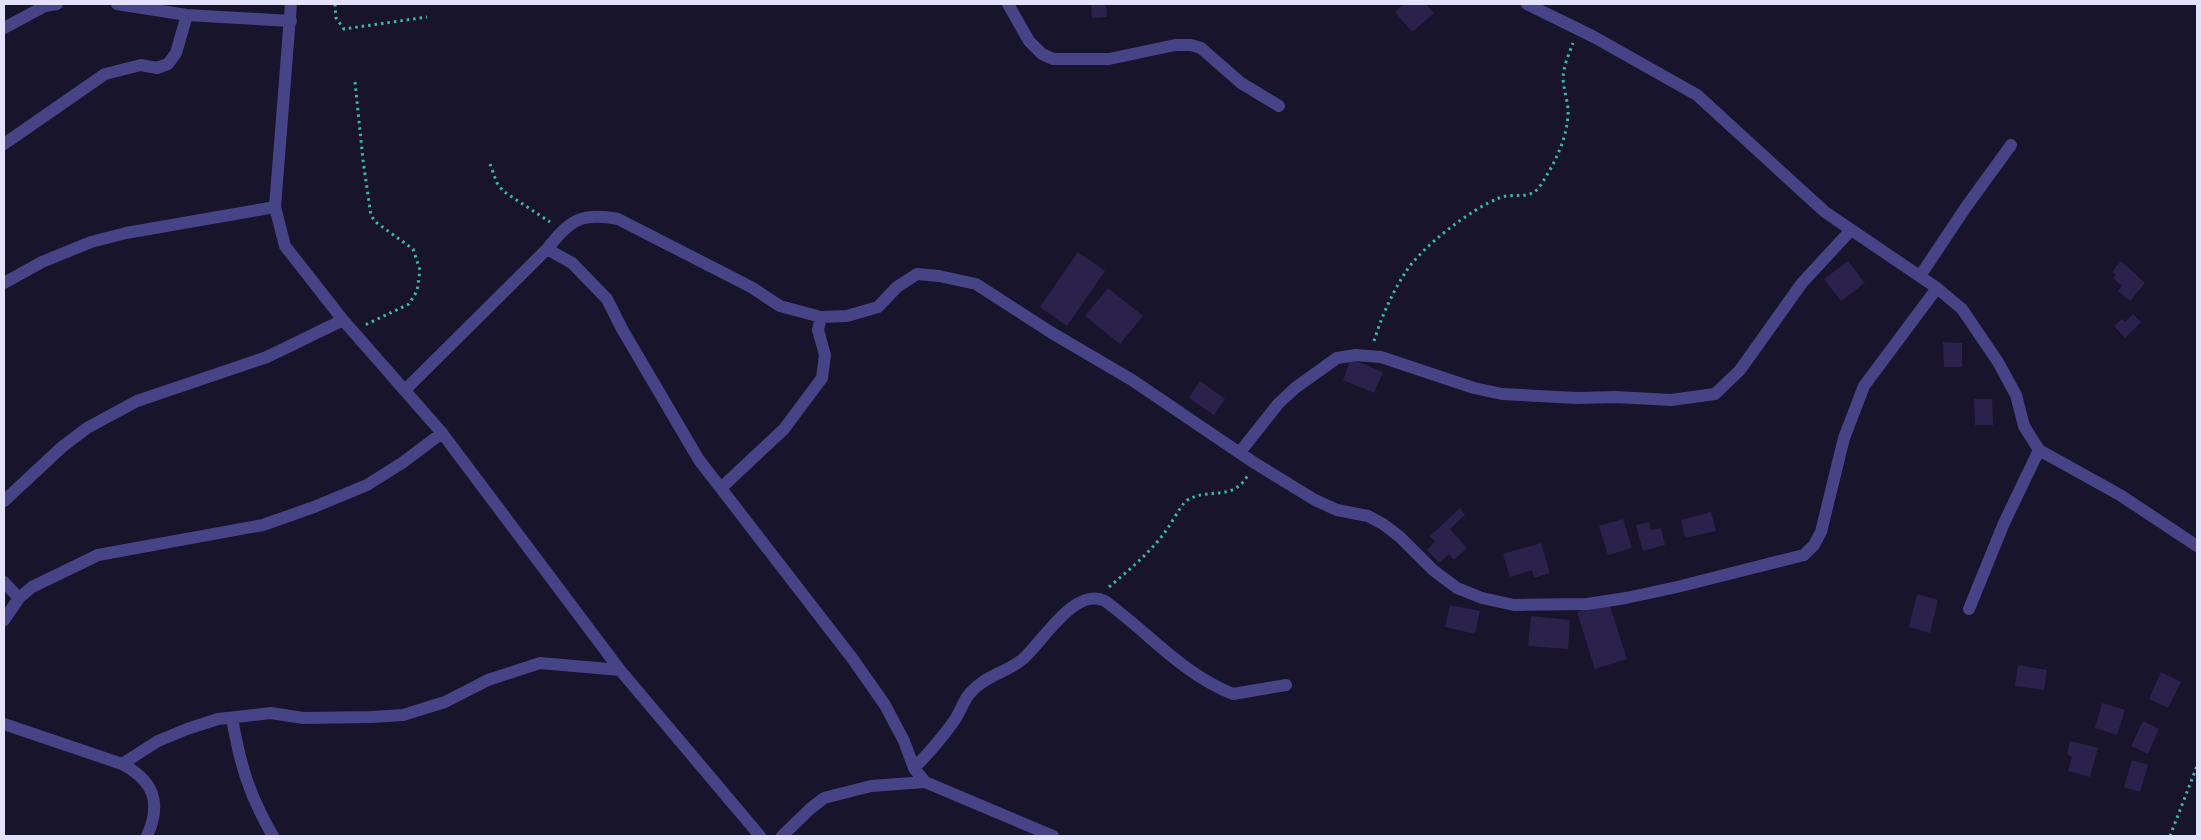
<svg xmlns="http://www.w3.org/2000/svg" width="2201" height="840" font-family="Lato,sans-serif">
<style>
.building{fill:#2a224a}
.lines{fill:none;stroke-linecap:round;stroke-linejoin:round}
.path{stroke:#3cb5ad;stroke-width:3;stroke-dasharray:2.5 4;stroke-linecap:butt}
.minor{stroke:#464386;stroke-width:12}
</style>
<rect width="100%" height="100%" fill="#18142b"/>
<path class="building" d="M1091,4H1106L1107,17L1092,18Z
M1404,4H1426L1434,13L1412,32L1395,12Z
M1078,252L1105,271L1067,326L1040,307Z
M1848,261L1865,283L1841,301L1824,279Z
M2121,261L2145,283L2130,301L2118,291L2122,286L2113,278L2116,275L2112,272Z
M1108,288L1143,316L1120,344L1085,316Z
M2133,314L2141,322L2125,338L2114,326L2122,319L2125,322Z
M1943,342L1962,343V367H1944Z
M1351,359L1383,372L1374,393L1343,380Z
M1200,381L1225,399L1214,415L1189,398Z
M1974,399H1992L1993,425H1975Z
M1460,508L1465,515L1450,529L1467,548L1454,560L1449,554L1439,563L1427,550L1435,542L1430,536Z
M1711,512L1716,531L1685,538L1681,520Z
M1623,519L1632,548L1608,555L1599,526Z
M1649,522L1651,530L1661,528L1665,545L1643,551L1636,525Z
M1541,543L1550,573L1534,578L1532,570L1510,577L1503,554Z
M1917,594L1938,600L1930,633L1909,627Z
M1609,603L1627,659L1595,669L1577,612Z
M1450,605L1480,611L1475,634L1445,627Z
M1531,616L1570,620L1568,649L1528,646Z
M2018,665L2047,670L2044,690L2015,686Z
M2161,672L2181,682L2168,708L2149,699Z
M2102,703L2125,710L2117,735L2095,728Z
M2143,721L2159,729L2148,754L2131,746Z
M2070,741L2098,748L2090,777L2068,771L2072,757L2067,754Z
M2132,760L2148,765L2140,792L2124,787Z"/>
<g class="lines">
<path class="path" d="M335,4L336,18L344,29L427,17
M355,82L363,160L371,216L377,223L413,249L420,270L417,291L409,304L365,325
M490,164L497,183L503,191L550,222
M1374,341C1381,318 1392,293 1405,273C1421,247 1471,209 1499,198C1514,192 1530,201 1540,186C1554,165 1566,141 1568,116C1569,104 1564,92 1563,79C1563,67 1569,54 1573,43
M1109,587C1128,571 1147,555 1162,536C1169,528 1181,505 1186,501C1208,486 1232,503 1248,475
M2170,836L2197,766"/>
<path class="minor" d="M117,4L187,15L291,21
M291,4L275,207L285,246L343,320L442,433L620,670L760,836
M1008,4L1029,41L1042,54L1053,59H1109L1175,45H1191L1201,48L1241,83L1279,106
M1527,4L1594,37L1697,95L1825,212L1937,288L1962,309L1998,362L2016,395L2024,426L2039,450L2120,495L2197,546
M4,28L45,6L57,4
M4,144L105,74L141,65L157,68L168,64L176,53L187,15
M547,249L572,263L607,299L622,329L699,460L852,658L885,705L904,741L914,768L925,782L1053,836
M1920,276L1966,207L2011,145
M4,283L42,262L91,242L126,233L275,207
M405,390L547,249C570,220 581,212 618,219L751,287L780,306L821,317L847,316L878,307L897,287L917,274L939,276L976,284L1052,333L1132,380L1253,462L1315,500L1337,510L1368,516L1383,524L1400,537L1433,570L1457,588L1482,598L1514,605L1587,604L1626,598L1677,587L1804,555L1814,545L1821,532L1844,438L1864,386L1937,288
M1240,452L1278,404L1295,388L1337,358L1356,355L1381,357L1474,388L1502,394L1578,398L1616,397L1671,400L1715,394L1740,370L1802,283L1851,230
M721,488L784,429L822,378L825,355L818,330L821,317
M4,501L62,447L87,428L137,401L267,357L343,320
M4,582L19,598
M1969,609L2004,523L2039,450
M4,620L19,598L32,587L98,555L263,525L314,507L367,485L402,463L442,433
M232,718C240,764 249,795 273,836
M4,724L122,764C154,781 162,803 147,836
M122,764L158,741L187,729L218,719L271,713L303,718L371,717L403,715L445,702L488,680L540,663L620,670
M914,768C929,753 942,738 954,721C959,714 962,705 967,697C983,675 1005,674 1023,659C1043,641 1075,586 1105,601C1148,632 1182,674 1233,694L1286,685
M782,836L810,809L824,798L871,786L925,782"/>
</g>
<rect width="2201" height="840" fill="none" stroke="#e4e1fc" stroke-width="10"/>
</svg>
